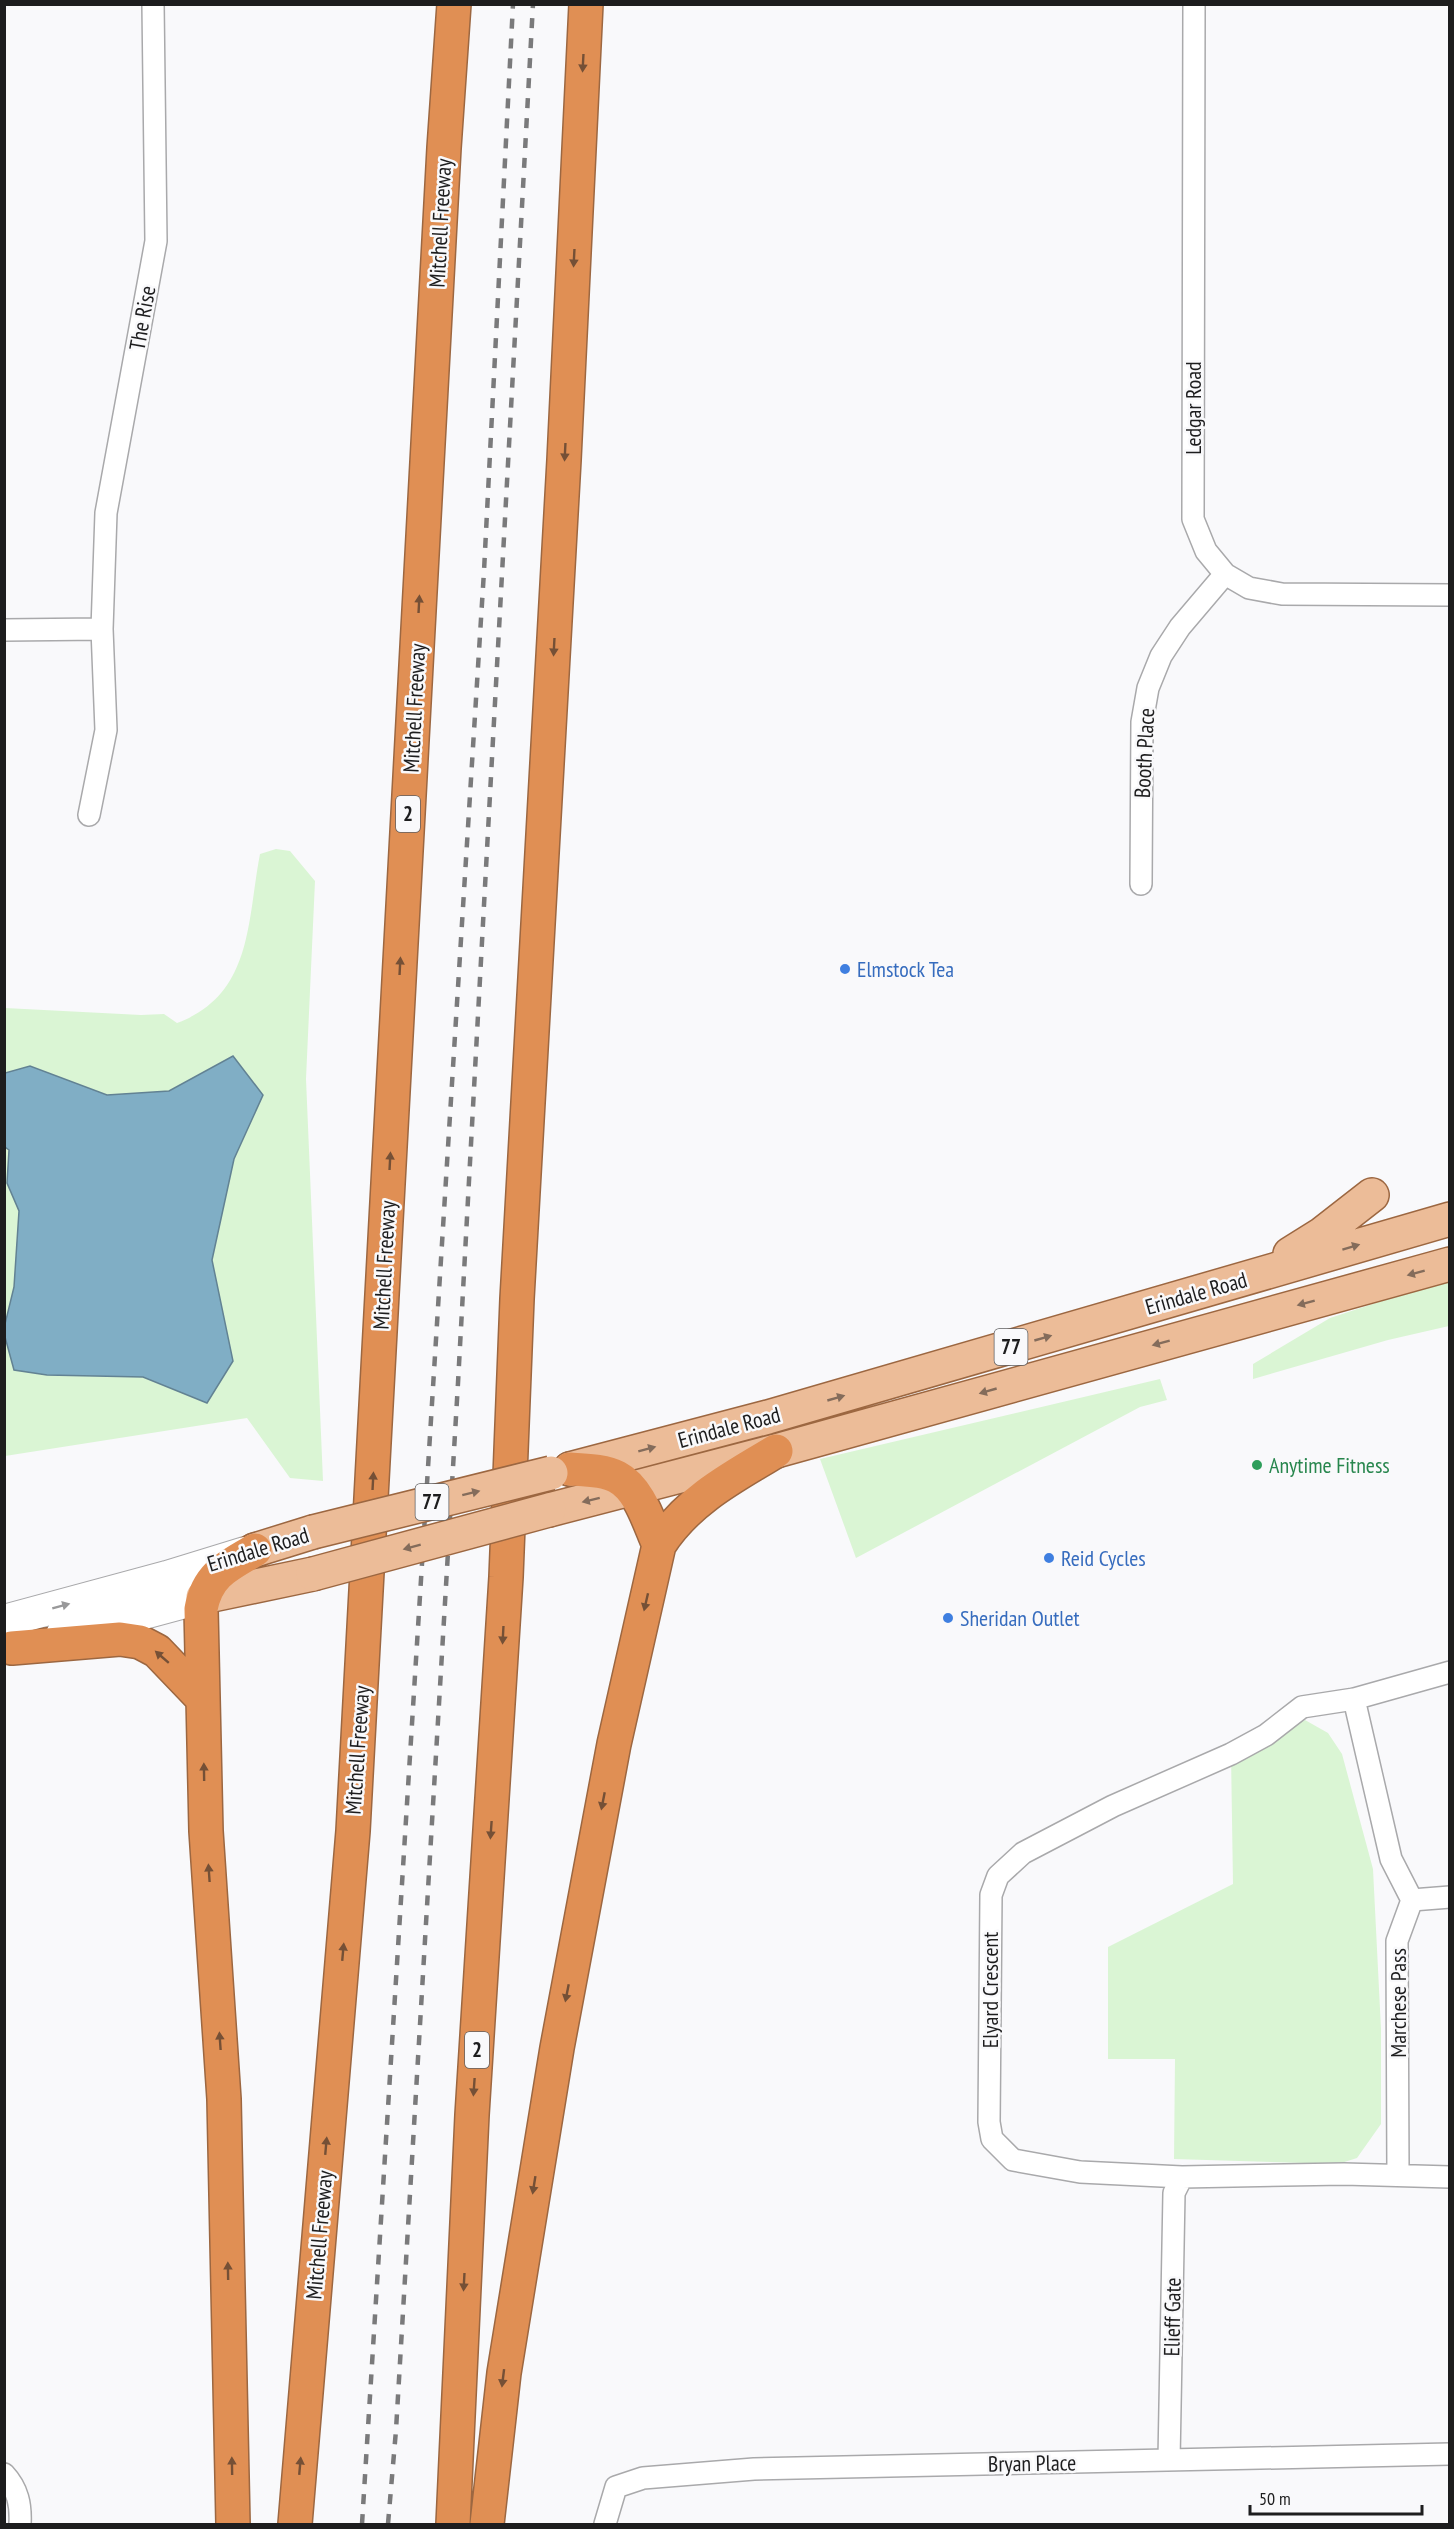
<svg xmlns="http://www.w3.org/2000/svg" width="1454" height="2529" font-family="'PT Sans Narrow',sans-serif">
<style>
.green{fill:#daf5d4}
.water{fill:#80aec5;stroke:#628293;stroke-width:1.5}
.lines{fill:none;stroke-linecap:round;stroke-linejoin:round}
.minor-casing{stroke:#a9a9ab;stroke-width:24}
.secondary-casing{stroke:#a9a9ab;stroke-width:34}
.primary-casing{stroke:#9c6741;stroke-width:36}
.motorway-casing{stroke:#9c6741;stroke-width:36}
.minor{stroke:#fff;stroke-width:21}
.secondary{stroke:#fff;stroke-width:32}
.primary{stroke:#ecbc98;stroke-width:33}
.motorway{stroke:#e08f54;stroke-width:33}
.rail{stroke:#7a7a7b;stroke-width:4.5;stroke-dasharray:10 10;stroke-linecap:butt}
.primary-bridge-casing{stroke:#9c6741;stroke-width:36;stroke-linecap:butt}
.primary-bridge{stroke:#ecbc98;stroke-width:33}
.oneway{fill:#755036}
.oneway2{fill:#846c5b}
.oneway3{fill:#99999a}
.shop-dot{fill:#3f7fe0;stroke:#f9f9fb;stroke-width:2}
.leisure-dot{fill:#2e9e5b;stroke:#f9f9fb;stroke-width:2}
.labels{text-anchor:middle;stroke-width:5;stroke-linejoin:round;paint-order:stroke}
.shield{fill:#f9f9fb;stroke:#5f5f60;stroke-width:1.5}
.shield-label{font-size:21px;font-weight:bold;fill:#1d1d1e}
.street-label{font-size:22px;fill:#1d1d1e;stroke:#f9f9fb}
.shop-label{font-size:22px;fill:#366cbe;stroke:#f9f9fb;text-anchor:start}
.leisure-label{font-size:22px;fill:#27864d;stroke:#f9f9fb;text-anchor:start}
</style>
<rect width="100%" height="100%" fill="#f9f9fb"/>
<path class="green" d="M276,849L290,851L315,881L306,1079L323,1481L290,1478L247,1418L5,1456V1008L141,1015L164,1014L177,1023C253,995 247,921 260,854Z
M1449,1279V1326L1388,1340L1253,1379V1364L1330,1318Z
M1160,1379L1167,1400L1140,1407L856,1558L820,1459Z
M1305,1720L1328,1733L1342,1754L1373,1869L1381,2029V2124L1357,2158L1338,2164L1174,2159L1175,2059H1108V1947L1233,1884L1231,1754L1252,1748Z"/>
<path class="water" d="M233,1056L263,1095L234,1159L212,1260L233,1361L207,1403L143,1377L47,1375L14,1370L5,1337L4,1328L14,1287L19,1211L7,1183L9,1150L5,1147V1073L30,1066L107,1095L169,1091Z"/>
<g class="lines">
<g class="minor-casing">
<path id="minor" d="M1194,4L1193,519L1206,551L1225,574L1249,588L1282,594L1450,595
M4,630L102,629
M89,815L106,730L102,629L106,513L156,241L153,4
M1141,884L1142,722L1148,688L1161,656L1180,627L1225,574
M1450,1672L1354,1699L1302,1707L1266,1735L1231,1754L1113,1806L1023,1853L998,1876L991,1895L989,2122L992,2139L1013,2160L1080,2172L1182,2177L1344,2174L1450,2177
M1354,1699L1391,1859L1412,1900L1397,1941L1398,2175
M1412,1900L1450,1897
M1169,2460L1174,2193L1182,2177
M4,2474C18,2489 21,2505 20,2524
M605,2524L616,2487L643,2478L754,2469L1450,2454"/>
</g>
<g class="secondary-casing">
<path id="secondary" d="M4,1621L167,1577L245,1553
M62,1635L203,1597"/>
</g>
<g class="primary-casing">
<path id="primary" d="M1290,1254L1322,1234L1372,1195
M570,1469L768,1417L1450,1219
M549,1510L776,1451L1450,1264
M255,1550L313,1532
M203,1597L313,1574"/>
</g>
<g class="motorway-casing">
<path id="motorway" d="M570,1469C585,1470 604,1470 617,1477C640,1489 649,1523 659,1545
M12,1648L120,1639L140,1642L157,1651L203,1699
M233,2524L224,2099L206,1831L201,1609C207,1575 227,1566 255,1550
M295,2524L353,1831L444,148L454,4
M453,2524L472,2115L506,1577L517,1299L564,460L586,4
M487,2524L504,2373L557,2048L614,1744L659,1545C687,1501 732,1477 776,1451"/>
</g>
<use href="#minor" class="minor"/>
<use href="#secondary" class="secondary"/>
<use href="#primary" class="primary"/>
<use href="#motorway" class="motorway"/>
<path class="rail" d="M362,2524L484,571L513,4
M388,2524L396,2430L458,1383L533,4"/>
<g class="primary-bridge-casing">
<path id="primary-bridge" d="M313,1532L551,1473
M313,1574L549,1510"/>
</g>
<use href="#primary-bridge" class="primary-bridge"/>
</g>
<defs><path id="oneway-solid" d="M-6-.8H1V-3.2L6.5 0L1 3.2V.8H-6Z" transform="scale(1.5)"/></defs>
<g class="oneway">
<use href="#oneway-solid" transform="translate(583 63) rotate(93)"/>
<use href="#oneway-solid" transform="translate(574 258) rotate(93)"/>
<use href="#oneway-solid" transform="translate(565 452) rotate(93)"/>
<use href="#oneway-solid" transform="translate(419 604) rotate(-87)"/>
<use href="#oneway-solid" transform="translate(554 647) rotate(93)"/>
<use href="#oneway-solid" transform="translate(400 966) rotate(-87)"/>
<use href="#oneway-solid" transform="translate(390 1161) rotate(-87)"/>
<use href="#oneway-solid" transform="translate(373 1481) rotate(-87)"/>
<use href="#oneway-solid" transform="translate(646 1602) rotate(103)"/>
<use href="#oneway-solid" transform="translate(503 1635) rotate(93)"/>
<use href="#oneway-solid" transform="translate(162 1657) rotate(-139)"/>
<use href="#oneway-solid" transform="translate(204 1772) rotate(-91)"/>
<use href="#oneway-solid" transform="translate(603 1801) rotate(101)"/>
<use href="#oneway-solid" transform="translate(491 1830) rotate(94)"/>
<use href="#oneway-solid" transform="translate(209 1873) rotate(-94)"/>
<use href="#oneway-solid" transform="translate(343 1952) rotate(-85)"/>
<use href="#oneway-solid" transform="translate(567 1993) rotate(101)"/>
<use href="#oneway-solid" transform="translate(220 2041) rotate(-94)"/>
<use href="#oneway-solid" transform="translate(474 2087) rotate(94)"/>
<use href="#oneway-solid" transform="translate(326 2146) rotate(-85)"/>
<use href="#oneway-solid" transform="translate(534 2185) rotate(99)"/>
<use href="#oneway-solid" transform="translate(228 2271) rotate(-91)"/>
<use href="#oneway-solid" transform="translate(464 2282) rotate(93)"/>
<use href="#oneway-solid" transform="translate(503 2378) rotate(97)"/>
<use href="#oneway-solid" transform="translate(232 2466) rotate(-91)"/>
<use href="#oneway-solid" transform="translate(300 2466) rotate(-85)"/>
</g>
<g class="oneway2">
<use href="#oneway-solid" transform="translate(1351 1247) rotate(-17)"/>
<use href="#oneway-solid" transform="translate(1416 1273) rotate(165)"/>
<use href="#oneway-solid" transform="translate(1306 1303) rotate(165)"/>
<use href="#oneway-solid" transform="translate(1043 1338) rotate(-16)"/>
<use href="#oneway-solid" transform="translate(1161 1343) rotate(165)"/>
<use href="#oneway-solid" transform="translate(988 1391) rotate(164)"/>
<use href="#oneway-solid" transform="translate(836 1398) rotate(-16)"/>
<use href="#oneway-solid" transform="translate(647 1449) rotate(-15)"/>
<use href="#oneway-solid" transform="translate(471 1493) rotate(-14)"/>
<use href="#oneway-solid" transform="translate(591 1500) rotate(166)"/>
<use href="#oneway-solid" transform="translate(412 1547) rotate(165)"/>
</g>
<use class="oneway3" href="#oneway-solid" transform="translate(61 1606) rotate(-15)"/>
<g class="shop-dot">
<circle cx="845" cy="969" r="6"/>
<circle cx="1049" cy="1558" r="6"/>
<circle cx="948" cy="1618" r="6"/>
</g>
<circle class="leisure-dot" cx="1257" cy="1465" r="6"/>
<g class="labels">
<g class="shield">
<rect x="396" y="796" width="24" height="36" rx="4.5"/>
<rect x="994.5" y="1329" width="33" height="36" rx="4.5"/>
<rect x="415.5" y="1484" width="33" height="36" rx="4.5"/>
<rect x="465" y="2032" width="24" height="36" rx="4.5"/>
</g>
<g class="shield-label">
<text x="408" y="821">2</text>
<text x="1011" y="1354">77</text>
<text x="432" y="1509">77</text>
<text x="477" y="2057">2</text>
</g>
<g class="street-label">
<text transform="translate(440 223) rotate(-87)" y="8">Mitchell Freeway</text>
<text transform="translate(142 318) rotate(-80)" y="8">The Rise</text>
<text transform="translate(1193 408) rotate(-90)" y="8">Ledgar Road</text>
<text transform="translate(414 708) rotate(-87)" y="8">Mitchell Freeway</text>
<text transform="translate(1144 753) rotate(-87)" y="8">Booth Place</text>
<text transform="translate(384 1265) rotate(-87)" y="8">Mitchell Freeway</text>
<text transform="translate(1196 1293) rotate(-16)" y="8">Erindale Road</text>
<text transform="translate(729 1427) rotate(-15)" y="8">Erindale Road</text>
<text transform="translate(258 1549) rotate(-17)" y="8">Erindale Road</text>
<text transform="translate(357 1750) rotate(-86)" y="8">Mitchell Freeway</text>
<text transform="translate(990 1990) rotate(-90)" y="8">Elyard Crescent</text>
<text transform="translate(1398 2003) rotate(-90)" y="8">Marchese Pass</text>
<text transform="translate(319 2235) rotate(-85)" y="8">Mitchell Freeway</text>
<text transform="translate(1172 2317) rotate(-89)" y="8">Elieff Gate</text>
<text transform="translate(1032 2463) rotate(-1)" y="8">Bryan Place</text>
</g>
<g class="shop-label">
<text x="857" y="977">Elmstock Tea</text>
<text x="1061" y="1566">Reid Cycles</text>
<text x="960" y="1626">Sheridan Outlet</text>
</g>
<g class="leisure-label">
<text x="1269" y="1473">Anytime Fitness</text>
</g>
</g>
<rect width="1454" height="2529" fill="none" stroke="#1d1d1e" stroke-width="12"/>
<path d="M1250 2505v9h172v-9" fill="none" stroke="#1d1d1e" stroke-width="3"/>
<text x="1259" y="2505" font-size="18" fill="#1d1d1e" stroke="#f9f9fb" stroke-width="4.5" paint-order="stroke">50 m</text>
</svg>
